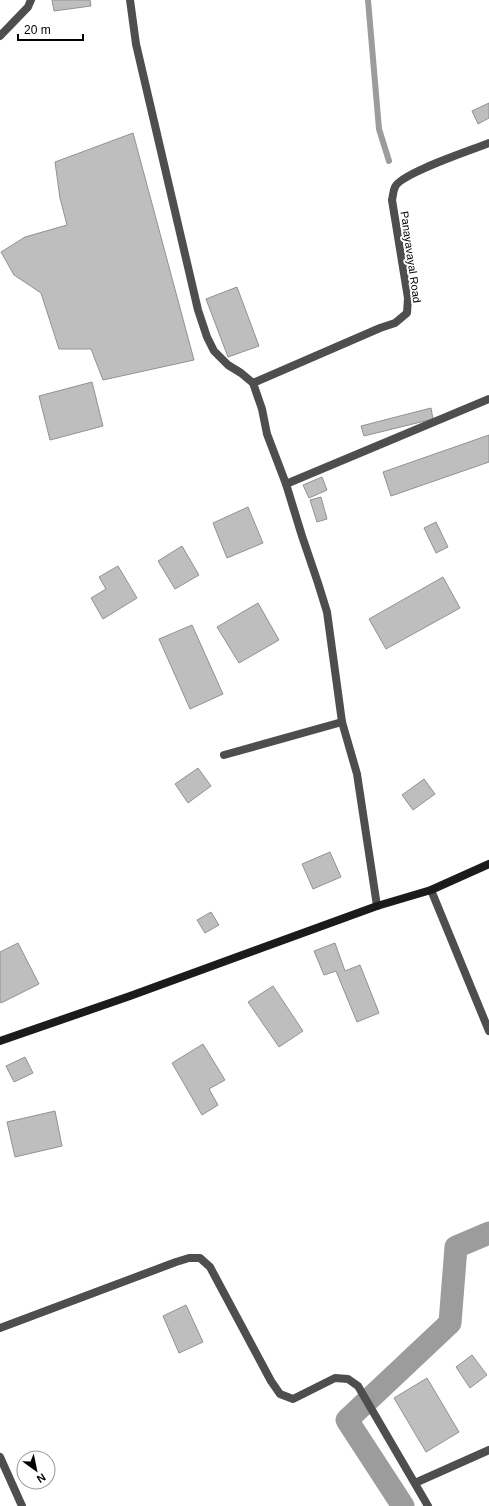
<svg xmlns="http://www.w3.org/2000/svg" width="489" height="1506" font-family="Helvetica,sans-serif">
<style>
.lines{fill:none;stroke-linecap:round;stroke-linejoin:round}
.stream{stroke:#9c9c9c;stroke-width:6}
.canal{stroke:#9c9c9c;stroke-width:23}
.building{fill:#bebebe;stroke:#929292}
.lane{stroke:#4e4e4e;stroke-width:8}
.street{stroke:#4e4e4e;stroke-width:8}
.secondary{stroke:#1b1b1b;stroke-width:8}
.labels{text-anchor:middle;stroke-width:4;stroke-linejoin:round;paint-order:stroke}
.street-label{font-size:11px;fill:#000;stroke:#fff}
</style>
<rect width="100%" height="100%" fill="#fff"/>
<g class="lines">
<path class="stream" d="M368,0L379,129L389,161"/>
<path class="canal" d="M403,1506L347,1420L450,1323L456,1247L489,1233"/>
</g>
<path class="building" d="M52,0H90L91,6L54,11Z
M489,103V118L478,124L472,111Z
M133,133L194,360L103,380L91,349H59L41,293L14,275L1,252L25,237L67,225L60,198L55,162Z
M237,287L259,346L228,357L206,299Z
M92,382L103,426L50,440L39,396Z
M431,408L433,419L364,436L361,426Z
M489,435V462L391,496L383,472Z
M322,477L327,490L309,498L303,485Z
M321,497L327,519L317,522L310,500Z
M248,507L263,543L227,558L213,523Z
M436,522L448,547L436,553L424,528Z
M182,546L199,575L175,589L158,561Z
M118,566L137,598L103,619L91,598L106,589L99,577Z
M443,577L460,608L386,649L369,619Z
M258,603L279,640L239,663L217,627Z
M192,625L223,694L190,709L159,639Z
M198,768L211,786L188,803L175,784Z
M424,779L435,794L413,810L402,795Z
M330,852L341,877L313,889L302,864Z
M211,912L219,925L205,933L197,920Z
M18,943L39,984L1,1003L0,1001V952Z
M335,943L345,971L360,965L379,1013L357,1022L336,971L324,975L314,951Z
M273,986L303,1031L279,1047L248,1002Z
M203,1044L225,1080L209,1089L218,1105L202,1115L172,1063Z
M25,1057L33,1073L14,1082L6,1066Z
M55,1111L62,1146L15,1157L7,1122Z
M186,1305L203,1342L179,1353L163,1316Z
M472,1355L487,1375L470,1388L456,1367Z
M427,1378L459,1432L426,1452L394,1398Z"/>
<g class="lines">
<path class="lane" d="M286,484L489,399
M224,755L342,722
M431,890L489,1031
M0,1457L22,1506"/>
<path class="street" d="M130,0L136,44L198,310L207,337L214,351L228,365L241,373L253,383L262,409L267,434L286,484L302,536L318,583L327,612L342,722L357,774L377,906
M0,36L28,7L31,0
M253,383L380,328L395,323L407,313L408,298L392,200C393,196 393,191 395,187C401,173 472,150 489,143
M0,1328L176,1262L189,1258H200L210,1267L271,1381L280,1394L293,1399L335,1378L348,1379L358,1386L428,1506
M415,1483L489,1450"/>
<path class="secondary" d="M0,1041L130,996L377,906L431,890L489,864"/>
</g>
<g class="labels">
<g class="street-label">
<text transform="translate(411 257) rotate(82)" y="4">Panayavayal Road</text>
</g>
</g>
<g transform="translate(36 1470) rotate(147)"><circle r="19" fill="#ffffff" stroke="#999999"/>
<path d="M0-3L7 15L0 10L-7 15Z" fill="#000000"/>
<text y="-6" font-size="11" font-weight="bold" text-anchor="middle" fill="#000000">N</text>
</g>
<path d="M18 34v6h65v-6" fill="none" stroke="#000000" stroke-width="2"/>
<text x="24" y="34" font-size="12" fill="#000000" stroke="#ffffff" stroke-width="3" paint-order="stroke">20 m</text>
</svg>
